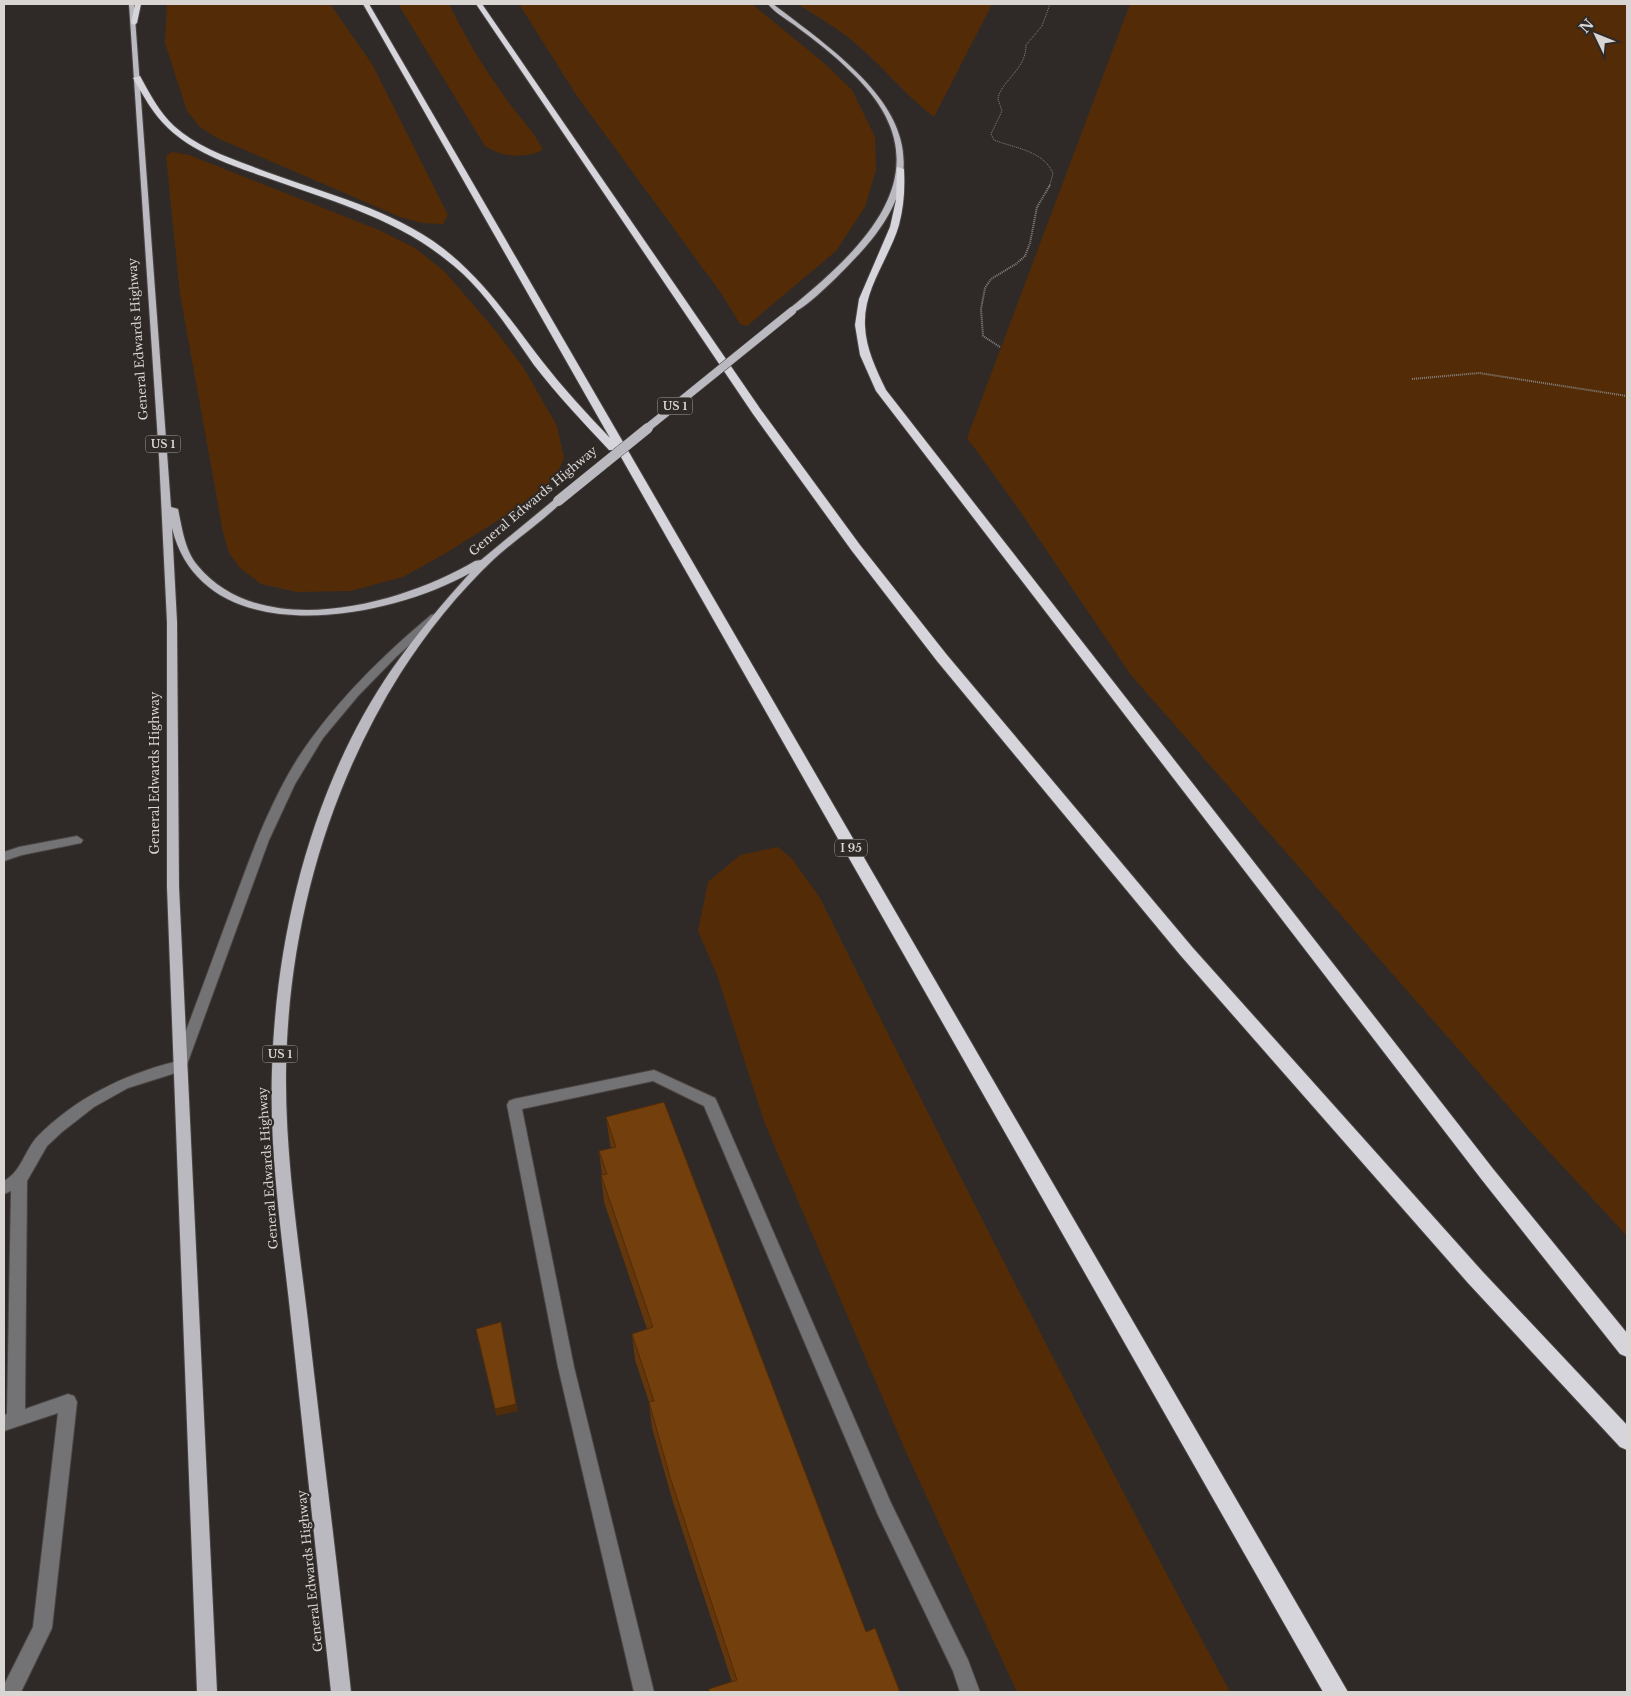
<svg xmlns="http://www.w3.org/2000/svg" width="1631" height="1696" font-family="'Libre Baskerville',serif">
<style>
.green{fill:#532c07}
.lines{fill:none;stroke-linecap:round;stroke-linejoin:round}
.minor-casing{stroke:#4a4543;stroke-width:2}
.major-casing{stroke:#4a4543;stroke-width:2}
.highway-casing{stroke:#4a4543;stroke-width:2}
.path-far1{stroke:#878381;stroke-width:1;stroke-dasharray:1 1;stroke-linecap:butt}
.path{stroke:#878381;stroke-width:2;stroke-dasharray:1 1;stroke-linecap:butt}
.minor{fill:#737275;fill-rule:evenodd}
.major{fill:#bab9bf;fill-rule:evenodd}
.highway{fill:#d6d5dc;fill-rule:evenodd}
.major-bridge-far1-casing{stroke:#4a4543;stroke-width:9;stroke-linecap:butt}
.major-bridge-casing{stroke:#4a4543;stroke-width:11;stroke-linecap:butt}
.major-bridge-far1{stroke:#bab9bf;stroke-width:8}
.major-bridge{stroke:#bab9bf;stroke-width:10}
.wall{fill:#63360b}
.shaded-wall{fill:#502c09}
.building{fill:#733f0d;stroke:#502c09}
.labels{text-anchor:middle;stroke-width:4.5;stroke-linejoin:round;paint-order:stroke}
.shield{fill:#2f2a27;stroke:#a5a29f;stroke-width:1}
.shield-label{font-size:11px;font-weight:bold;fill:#d8d5d3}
.street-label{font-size:12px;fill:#d8d5d3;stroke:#2f2a27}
</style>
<rect width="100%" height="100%" fill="#2f2a27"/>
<path class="green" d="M167,4H330L372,64L448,215L443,224L422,223L400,217L217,138L200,127L187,111L165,43Z
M398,4H449C466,38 484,69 507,100C519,117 534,131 543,150C525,159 501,157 485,146Z
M519,4H752L824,63L852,90L875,137L876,170L865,207L836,251L747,326L740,324L721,293L577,96Z
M798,4H992L934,117C905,95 883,66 855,43C838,28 817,17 798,4Z
M1130,4H1627V1236L1529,1130L1131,675L1011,498L967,438Z
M172,152L189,155L379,230L415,248L444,271L495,330L523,367L557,426L564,459L554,479L510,513L446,553L403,577L350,591L297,592L261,584L240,568L229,553L223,532L180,294L166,156Z
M778,847L793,860L820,898C953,1164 1088,1430 1230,1692H1017L906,1452L765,1124L717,975L698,931L708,882L740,855Z"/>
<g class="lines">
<g class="minor-casing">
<path id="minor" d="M435,614L440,617L439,619L397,656L358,696L323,738L295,784L269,840L185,1070L128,1088L94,1107L62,1132L47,1146L27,1181L25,1409L68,1394L74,1396L77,1402L52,1628L21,1692H4V1685L33,1627L58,1413L4,1431V1415L7,1414L11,1191L4,1194V1181C22,1171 24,1151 38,1136C76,1098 123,1075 174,1062C197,1003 218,944 240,885C256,841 273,798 298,758C334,703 381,657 431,615Z
M77,836L83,840L81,843L22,855L4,861V852L19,847Z
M654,1070L715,1098L717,1102L891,1503L968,1660L980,1692H960L953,1671L878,1515L704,1106L653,1081L522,1109L574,1367L654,1692H634L558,1367L507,1105L509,1101L514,1099Z"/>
</g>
<g class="major-casing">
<path id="major" d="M129,4H134L171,507L178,509C182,528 185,551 198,566C262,643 403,604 475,561L481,560L555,499H561L563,501C542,522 516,539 494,559C459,592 426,633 400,674C326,792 288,931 286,1071C285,1154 298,1238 308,1321C322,1445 338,1568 351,1692H331C318,1571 305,1450 292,1329C283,1243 269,1156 272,1070C276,932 313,784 392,669C416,635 442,604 470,573C387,620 203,654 172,528L177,622L179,887L217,1692H197L167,887V622L159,457Z
M768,4H773C861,71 964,140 860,253C847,267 809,307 792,313H789V309C870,243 950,165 850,71C834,55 816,41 797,27C788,20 775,13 768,4Z"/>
</g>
<g class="highway-casing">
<path id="highway" d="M135,4H141L137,23L134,25L131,23Z
M363,4H369L1348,1692H1323L617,450H609C583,422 557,395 534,365C507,327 482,286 444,258C392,217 326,199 265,177C231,165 194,153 168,128C153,114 143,95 133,78L140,76C150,94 159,112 174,126C196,146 224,156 251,166C311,190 379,204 433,241C479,273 508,317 542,361C563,388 586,413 610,438Z
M476,4H482L761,410L860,545L947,655L1193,948L1482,1271L1627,1425V1450L1620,1447L1468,1283L1181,956L937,661L852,551L753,414Z
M897,167L904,169C905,189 904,206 899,225C889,259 863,289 865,326C866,349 876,369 886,390L1494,1170L1627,1333V1357L1620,1354L1482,1180L876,391L860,355L855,325L859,299L890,227L896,200Z"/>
</g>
<path class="path-far1" d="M1049,187L1053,174C1045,151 1014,148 994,140L991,134L1002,111L998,99L999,94C1008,76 1026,67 1026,45L1042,26L1050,4"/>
<path class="path" d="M1000,347L983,336L981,309L985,288L991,279L1016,264L1025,256L1030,243L1037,207L1050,185
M1412,379L1479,373L1627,396"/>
<use href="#minor" class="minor"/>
<use href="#major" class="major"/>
<use href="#highway" class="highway"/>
<g class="major-bridge-far1-casing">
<path id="major-bridge-far1" d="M646,429L792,311"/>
</g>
<g class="major-bridge-casing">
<path id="major-bridge" d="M558,501L648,428"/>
</g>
<use href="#major-bridge-far1" class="major-bridge-far1"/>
<use href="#major-bridge" class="major-bridge"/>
</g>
<path class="wall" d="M606,1117L866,1632L900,1692H709V1689L732,1682L673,1502L652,1428L649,1402L635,1360L632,1334L647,1329L604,1202L601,1175H602L599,1151L611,1148L610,1144Z"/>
<path class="shaded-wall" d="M501,1322L518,1411L496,1416L495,1409Z"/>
<path class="building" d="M664,1102L866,1632L875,1628L900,1692H709V1689L737,1680L670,1477L649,1402L654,1401L632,1334L653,1327L601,1175L607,1174L599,1151L616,1147L606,1117Z
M501,1322L516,1404L495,1409L476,1329Z"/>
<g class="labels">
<g class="shield">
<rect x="657.5" y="397.5" width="35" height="17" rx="4"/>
<rect x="145.5" y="435.5" width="35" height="17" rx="4"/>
<rect x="835" y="839.5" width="32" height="17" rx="4"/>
<rect x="262.5" y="1045.5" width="35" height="17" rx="4"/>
</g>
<g class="shield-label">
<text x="675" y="410">US 1</text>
<text x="163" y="448">US 1</text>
<text x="851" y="852">I 95</text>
<text x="280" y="1058">US 1</text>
</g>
<g class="street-label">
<text transform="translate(138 339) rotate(-94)" y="4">General Edwards Highway</text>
<text transform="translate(533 501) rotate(-40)" y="4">General Edwards Highway</text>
<text transform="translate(155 773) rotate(-90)" y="4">General Edwards Highway</text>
<text transform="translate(268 1168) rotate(-94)" y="4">General Edwards Highway</text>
<text transform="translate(310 1571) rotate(-96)" y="4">General Edwards Highway</text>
</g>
</g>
<rect width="1631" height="1696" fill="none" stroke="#d8d5d3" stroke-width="10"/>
<g transform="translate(1596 35) rotate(313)" stroke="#2f2a27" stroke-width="4" paint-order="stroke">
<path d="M0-4L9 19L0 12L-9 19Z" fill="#d8d5d3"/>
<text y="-8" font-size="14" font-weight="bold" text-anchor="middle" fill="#d8d5d3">N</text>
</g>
</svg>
